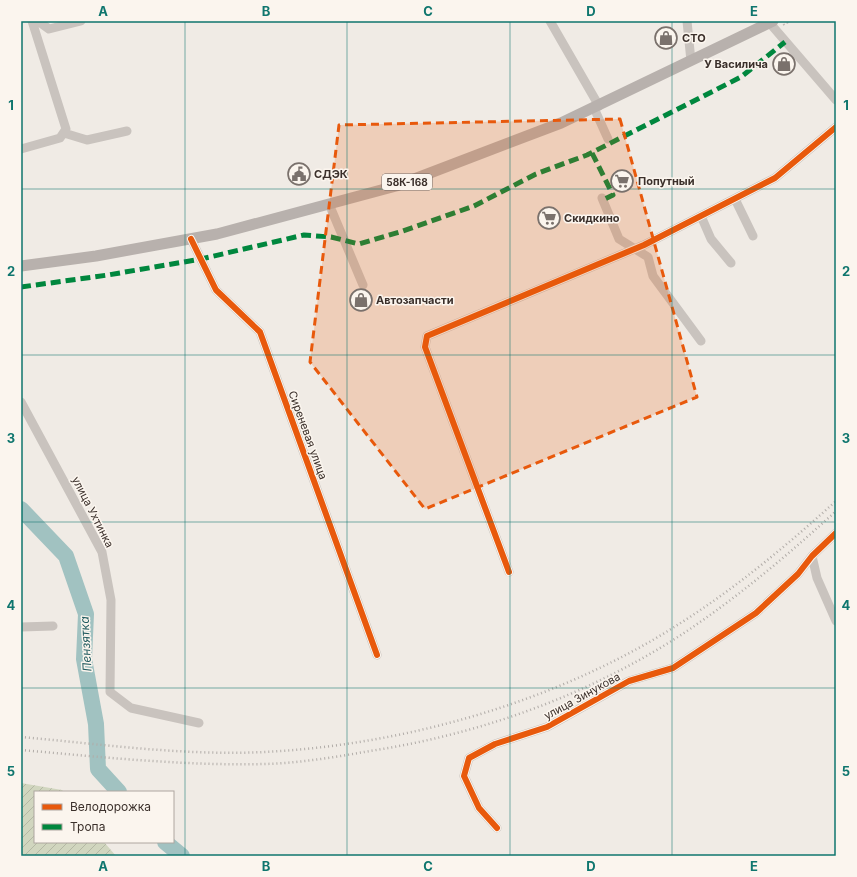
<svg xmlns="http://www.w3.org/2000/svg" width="857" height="877" font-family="Inter,sans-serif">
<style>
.garden{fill:url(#garden-furrows)}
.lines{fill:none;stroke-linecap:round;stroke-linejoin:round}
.river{stroke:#a1c2c1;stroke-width:16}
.path{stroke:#c2bbb6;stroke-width:1.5;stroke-dasharray:2 2;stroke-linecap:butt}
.minor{stroke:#c9c3be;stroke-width:9}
.major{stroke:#b8b1ad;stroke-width:11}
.rail{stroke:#b1aca8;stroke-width:2.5;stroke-dasharray:1 3;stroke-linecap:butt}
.quiet{stroke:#00873e;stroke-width:5;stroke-dasharray:10 5;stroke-linecap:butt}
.cycleway-casing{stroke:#fbf5ee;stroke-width:8}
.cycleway{stroke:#e8590c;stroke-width:6}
.marked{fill:#e8590c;fill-opacity:0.2;stroke:#e8590c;stroke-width:3;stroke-dasharray:8 5;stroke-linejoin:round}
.grid{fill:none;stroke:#0f766e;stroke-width:1;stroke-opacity:0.55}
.labels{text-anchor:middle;stroke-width:3;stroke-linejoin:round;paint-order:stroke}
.shield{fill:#fbf5ee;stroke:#756b66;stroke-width:1}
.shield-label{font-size:10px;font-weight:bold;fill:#3b302b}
.poi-label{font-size:11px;font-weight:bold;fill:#3b302b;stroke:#fbf5ee;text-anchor:start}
.street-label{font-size:11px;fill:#3b302b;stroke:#fbf5ee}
.water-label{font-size:12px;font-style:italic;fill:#1f5a5e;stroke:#fbf5ee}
.neatline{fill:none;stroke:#0f766e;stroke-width:1.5}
.grid-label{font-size:13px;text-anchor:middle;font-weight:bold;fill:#0f766e}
</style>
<defs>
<pattern id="garden-furrows" width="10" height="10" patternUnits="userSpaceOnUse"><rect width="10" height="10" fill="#d1d6bf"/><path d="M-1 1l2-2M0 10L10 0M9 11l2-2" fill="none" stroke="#b4b8a4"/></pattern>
</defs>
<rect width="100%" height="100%" fill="#f0ebe5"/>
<path class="garden" d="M21,783L62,790L64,792H35V842H104L116,856H21Z"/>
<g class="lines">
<path class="river" d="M21,509L66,556L86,614L84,659L96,724L98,769L119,792
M165,842L182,856"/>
<path class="path" d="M783,25L791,21"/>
<path class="minor" d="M38,21L49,29L81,21
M550,21L599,106
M687,21L691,61
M768,21L836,100
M594,108L608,139
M64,133L87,140L127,131
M21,149L60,138L66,129L32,21
M602,198L619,239L648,257L653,276L701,341
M735,199L753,236
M329,204L363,285
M701,216L711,239L731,263
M191,239L216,290L260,332L377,655
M21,402L102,552L111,600L110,692L131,708L199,723
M812,556L817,578L836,621
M509,572L425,347L427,336L644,245L775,178L836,127
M21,627L53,626
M497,828L479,808L464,776L469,758L495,744L547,727L629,681L673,668L756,613L798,574L812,556L836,533"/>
<path class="major" d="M21,266L96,256L217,234L396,186L561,123L773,21"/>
<path class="rail" d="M21,737C101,744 183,756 264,752C406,745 559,701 679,624C736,588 786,546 836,501
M21,750C102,757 183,766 265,764C300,763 336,757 370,751C481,734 589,695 684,633C738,597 788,555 836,511"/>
<path class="quiet" d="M592,153L613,195L603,200
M21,287L108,275L201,259L304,235L331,237L359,244L403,231L474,206L536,174L587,155L741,77L785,42"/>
<g class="cycleway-casing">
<path id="cycleway" d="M191,239L216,290L260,332L377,655
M509,572L425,347L427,336L644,245L775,178L836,127
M497,828L479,808L464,776L469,758L495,744L547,727L629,681L673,668L756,613L798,574L812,556L836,533"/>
</g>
<use href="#cycleway" class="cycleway"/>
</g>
<path class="marked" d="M620,119L697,397L425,509L310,362L339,125Z"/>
<path class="grid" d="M185,21V856M347,21V856M510,21V856M672,21V856M21,189H836M21,355H836M21,522H836M21,688H836"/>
<defs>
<g id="shop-ring" transform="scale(1.15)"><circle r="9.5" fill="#fbf5ee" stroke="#7a716c" stroke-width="1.5"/><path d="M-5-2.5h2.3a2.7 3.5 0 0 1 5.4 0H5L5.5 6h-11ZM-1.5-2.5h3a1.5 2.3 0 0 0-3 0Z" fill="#7a716c"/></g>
<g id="civic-ring" transform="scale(1.15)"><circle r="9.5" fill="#fbf5ee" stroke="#7a716c" stroke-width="1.5"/><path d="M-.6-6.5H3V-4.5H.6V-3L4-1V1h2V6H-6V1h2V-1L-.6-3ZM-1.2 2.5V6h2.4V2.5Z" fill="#7a716c"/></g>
<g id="supermarket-ring" transform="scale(1.15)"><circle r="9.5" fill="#fbf5ee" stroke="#7a716c" stroke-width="1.5"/><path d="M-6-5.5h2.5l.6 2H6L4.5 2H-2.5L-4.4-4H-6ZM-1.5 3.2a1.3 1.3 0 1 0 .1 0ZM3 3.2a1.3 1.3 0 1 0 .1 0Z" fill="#7a716c"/></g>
</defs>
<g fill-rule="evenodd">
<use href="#shop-ring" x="666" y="38"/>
<use href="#shop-ring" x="784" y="64"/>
<use href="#civic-ring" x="299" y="174"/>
<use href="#supermarket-ring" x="622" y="181"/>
<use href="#supermarket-ring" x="549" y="218"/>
<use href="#shop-ring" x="361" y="300"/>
</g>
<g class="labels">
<rect class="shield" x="382" y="174" width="50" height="16" rx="3"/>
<g class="shield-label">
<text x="407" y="186">58К-168</text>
</g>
<g class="poi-label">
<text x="682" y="42">СТО</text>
<text x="768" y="68" text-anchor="end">У Василича</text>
<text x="314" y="178">СДЭК</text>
<text x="638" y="185">Попутный</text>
<text x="564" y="222">Скидкино</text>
<text x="376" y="304">Автозапчасти</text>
</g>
<g class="street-label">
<text transform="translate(308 435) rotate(70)" y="4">Сиреневая улица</text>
<text transform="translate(93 512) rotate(63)" y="4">улица Ухтинка</text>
<text transform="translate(582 696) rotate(-29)" y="4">улица Зинукова</text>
</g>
<g class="water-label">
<text transform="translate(86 644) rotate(-93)" y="4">Пензятка</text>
</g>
</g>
<rect width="857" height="877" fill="none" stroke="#fbf5ee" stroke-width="44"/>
<rect x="34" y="791" width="140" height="52" fill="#fbf5ee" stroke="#aea6a0"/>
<rect x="42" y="804" width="20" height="6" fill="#e8590c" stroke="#aea6a0"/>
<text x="70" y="811" font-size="12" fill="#3b302b">Велодорожка</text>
<rect x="42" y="824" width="20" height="6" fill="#00873e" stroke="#aea6a0"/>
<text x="70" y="831" font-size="12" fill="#3b302b">Тропа</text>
<rect x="22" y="22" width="813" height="833" class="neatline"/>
<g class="grid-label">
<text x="103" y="16">A</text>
<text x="266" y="16">B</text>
<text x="428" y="16">C</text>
<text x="591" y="16">D</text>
<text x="754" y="16">E</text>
<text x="11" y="110">1</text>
<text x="846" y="110">1</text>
<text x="11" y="276">2</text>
<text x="846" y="276">2</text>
<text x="11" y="443">3</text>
<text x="846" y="443">3</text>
<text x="11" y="610">4</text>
<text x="846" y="610">4</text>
<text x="11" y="776">5</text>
<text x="846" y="776">5</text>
<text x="103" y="871">A</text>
<text x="266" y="871">B</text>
<text x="428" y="871">C</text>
<text x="591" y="871">D</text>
<text x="754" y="871">E</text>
</g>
</svg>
